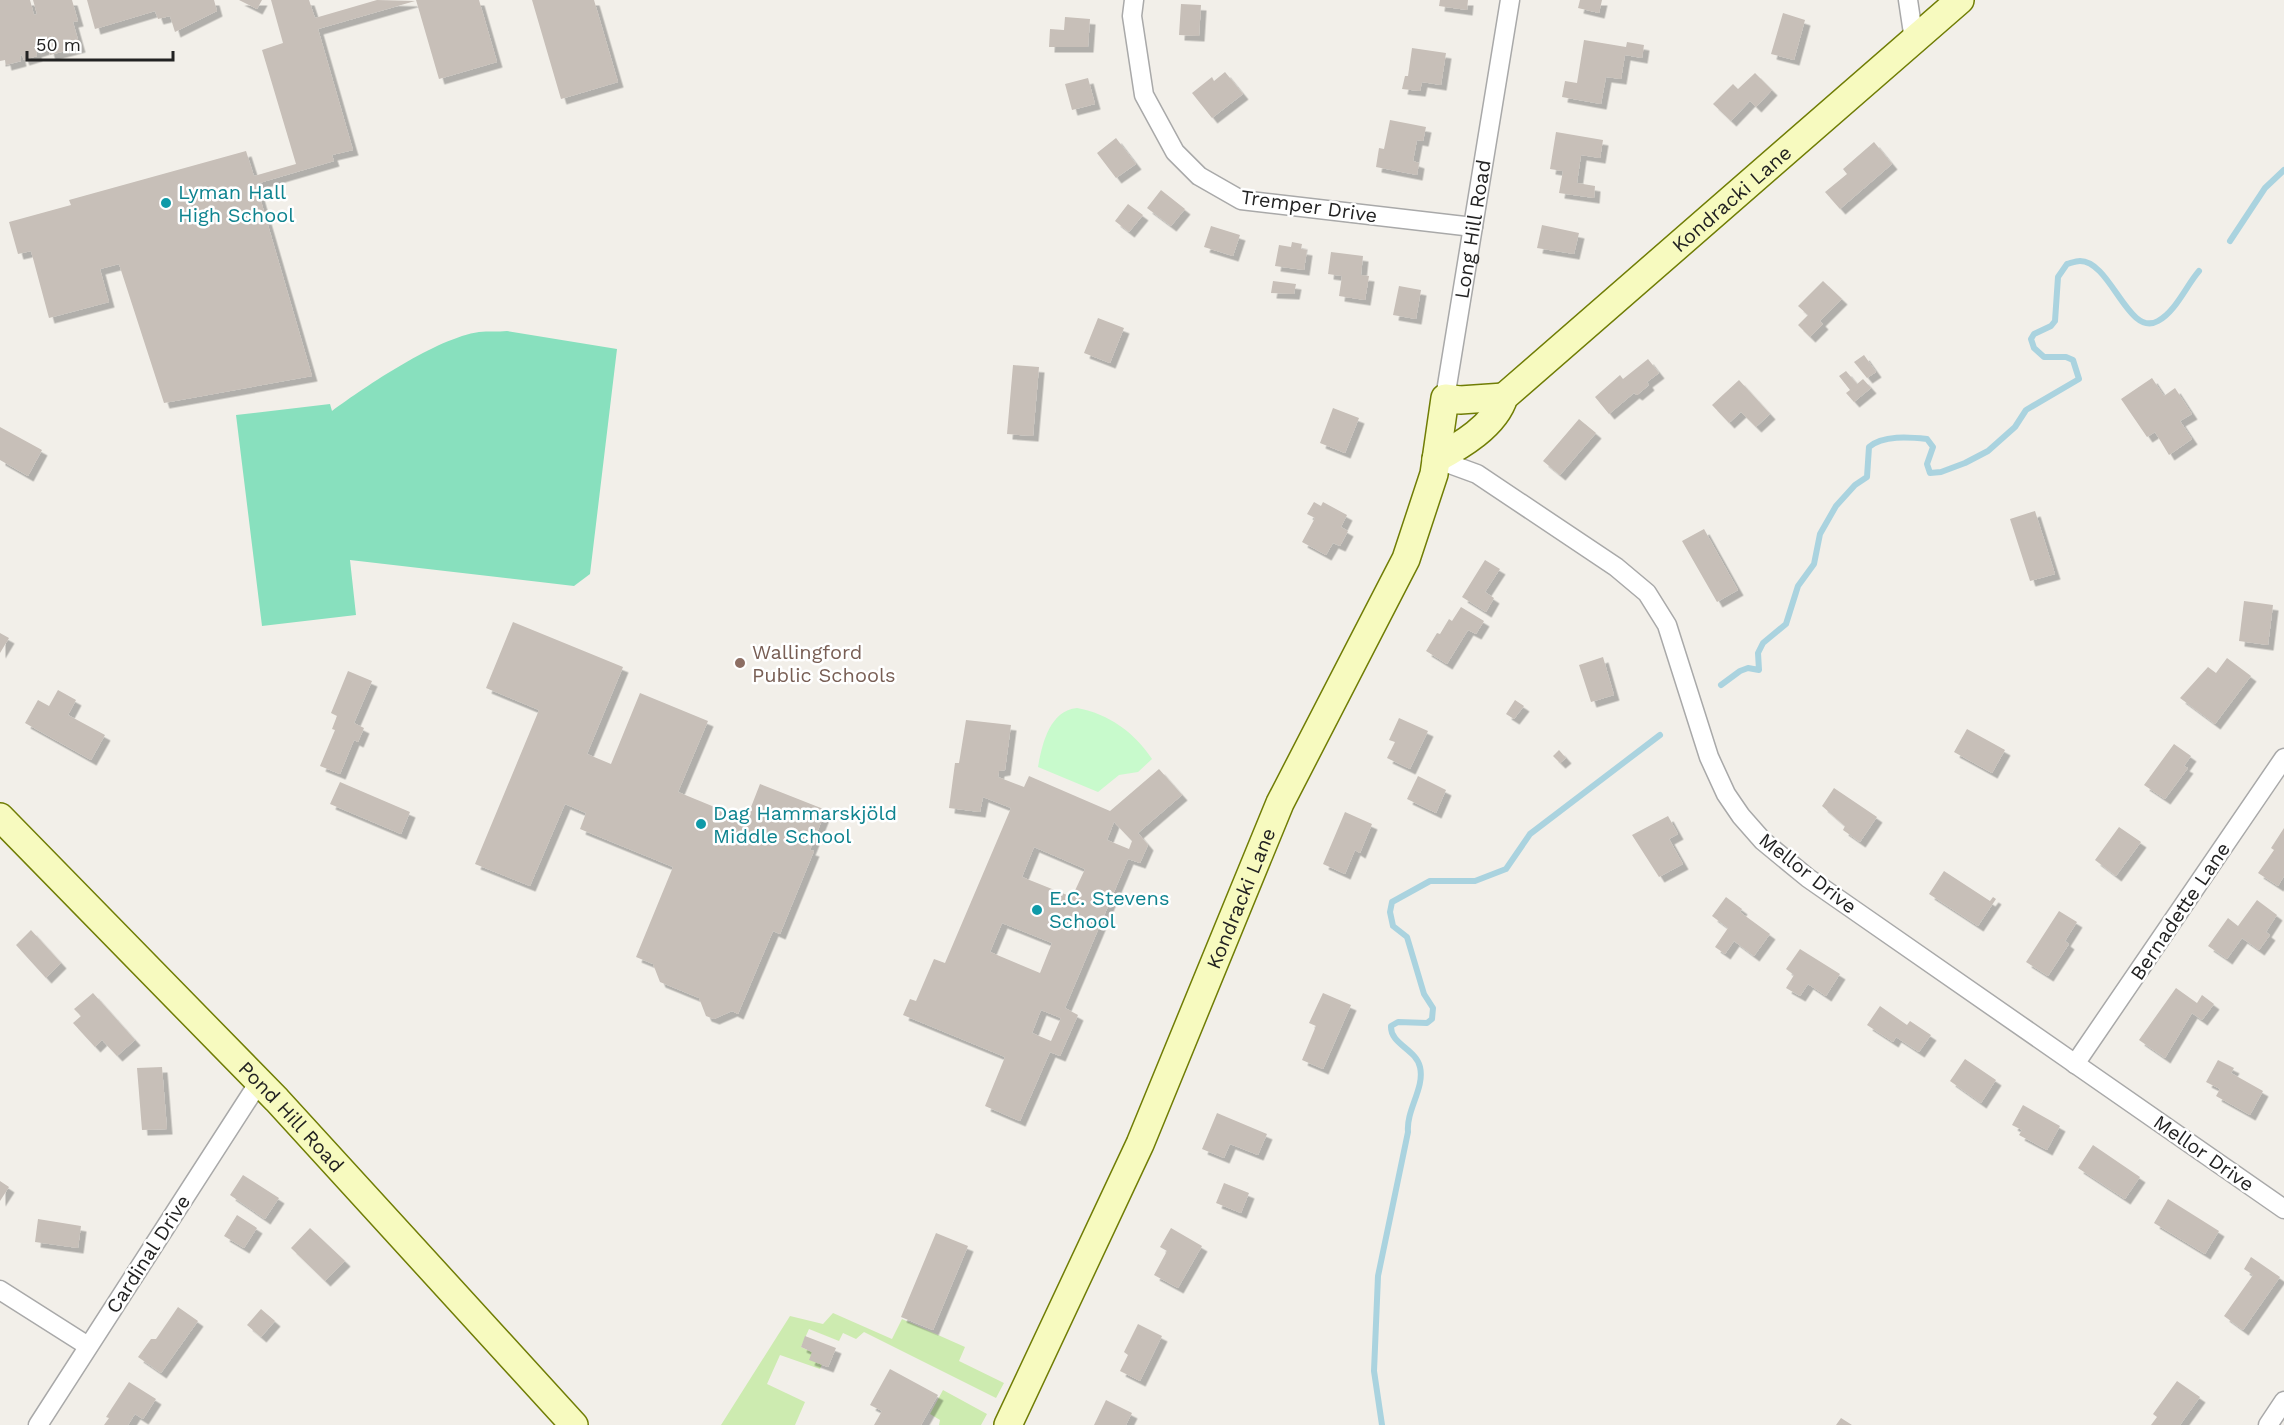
<svg xmlns="http://www.w3.org/2000/svg" width="2284" height="1425" font-family="'Work Sans',sans-serif">
<style>
.grass{fill:#cdebb0}
.park{fill:#c8facc}
.pitch{fill:#88e0be}
.lines{fill:none;stroke-linecap:round;stroke-linejoin:round}
.stream{stroke:#aad3df;stroke-width:6}
.building{fill:#c7bfb8;fill-rule:evenodd;filter:url(#shadow)}
.minor-casing{stroke:#a9a9a9;stroke-width:21}
.secondary-casing{stroke:#707d05;stroke-width:30}
.minor{stroke:#fff;stroke-width:18}
.secondary{stroke:#f7fabf;stroke-width:27}
.culture-dot{fill:#0f9aa8;stroke:#fff;stroke-width:2}
.education-dot{fill:#8d6e63;stroke:#fff;stroke-width:2}
.labels{text-anchor:middle;stroke-width:5;stroke-linejoin:round;paint-order:stroke}
.culture-label{font-size:20px;fill:#0d838f;stroke:#fff;text-anchor:start}
.street-label{font-size:20px;fill:#222;stroke:#fff}
.education-label{font-size:20px;fill:#785e54;stroke:#fff;text-anchor:start}
</style>
<defs>
<filter id="shadow"><feDropShadow dx="5.5" dy="5.5" stdDeviation="0" flood-color="#0004"/></filter>
</defs>
<rect width="100%" height="100%" fill="#f2efe9"/>
<path class="grass" d="M833,1313L892,1339L902,1319L965,1347L959,1361L1004,1383L996,1398L864,1332L856,1339L843,1333L839,1341L809,1329L801,1347L812,1352L822,1364L820,1369L780,1355L767,1384L805,1402L795,1425H721L790,1316L823,1324Z
M943,1390L987,1414L981,1425H939L940,1420L930,1414Z"/>
<path class="park" d="M1077,708C1109,714 1134,732 1152,759L1138,772L1119,775L1098,792L1038,767C1042,745 1049,711 1077,708Z"/>
<path class="pitch" d="M507,331L617,349L590,574L574,586L350,560L356,615L262,626L236,415L330,404L332,411C366,386 437,338 479,332C488,331 498,332 507,331Z"/>
<g class="lines">
<path class="stream" d="M2230,241L2265,188L2284,170
M1721,685L1740,671L1748,668L1759,670L1758,653L1763,643L1786,624L1798,586L1814,564L1820,534L1836,506L1855,485L1867,477L1869,447C1883,435 1909,437 1927,439L1933,447L1927,464L1930,473L1941,472L1965,463L1988,451L2015,427L2026,410L2079,379L2073,360L2066,357H2044L2034,348L2031,339L2034,334L2051,326L2055,321L2058,277L2067,264C2071,263 2076,261 2080,261C2111,261 2128,338 2158,321C2176,311 2186,286 2199,271
M1382,1425L1374,1371L1378,1276L1408,1132C1406,1110 1425,1088 1420,1067C1416,1049 1390,1044 1391,1026L1398,1022L1427,1023L1432,1019L1433,1008L1424,994L1407,937L1393,926L1390,912L1392,902L1430,881H1475L1506,869L1530,834L1660,735"/>
</g>
<path class="building" d="M0,0H30L34,15L37,14L33,0H72L78,21L73,22L80,47L50,55L48,48L36,52L37,56L24,60L22,55L20,56L21,61L6,65L5,60L0,61Z
M87,0H214L217,11L175,32L170,16L158,19L155,11L95,29Z
M239,0H262L257,9Z
M271,0H309L315,18L377,0L415,1L318,29L353,150L332,155L334,161L256,184L312,376L164,403L119,264L100,269L109,302L49,318L31,251L18,254L9,222L71,205L69,200L246,151L254,176L296,164L262,50L283,43Z
M416,0H479L497,62L439,79Z
M532,0H594L618,82L561,99Z
M1440,0H1468L1467,10L1439,6Z
M1580,0H1602L1599,13L1578,8Z
M1181,4L1201,5L1199,36L1179,35Z
M1783,13L1805,20L1794,60L1771,54Z
M1065,17L1090,19L1088,47H1049L1050,29L1064,30Z
M1584,40L1626,47L1627,42L1644,45L1642,58L1625,55L1621,79L1606,77L1601,104L1562,97L1565,81L1577,83Z
M1412,48L1446,53L1441,85L1422,82L1420,91L1402,89L1405,76H1408Z
M1225,72L1243,94L1212,118L1192,93L1212,77L1214,81Z
M1755,73L1772,90L1756,107L1750,101L1731,121L1713,104L1733,84L1738,89Z
M1088,78L1095,104L1072,110L1065,84Z
M1390,120L1426,127L1423,141L1417,140L1413,161L1419,163L1417,175L1376,167L1379,148L1384,149Z
M1556,132L1603,140L1600,158L1581,155L1577,183L1595,186L1594,198L1559,193L1563,171L1550,169Z
M1116,138L1136,164L1116,178L1097,153Z
M1874,142L1892,164L1840,209L1825,192L1847,174L1843,169Z
M1161,190L1185,209L1171,226L1147,208Z
M1128,204L1143,215L1129,232L1115,221Z
M1542,225L1579,233L1574,254L1537,248Z
M1211,226L1240,235L1233,256L1204,247Z
M1292,242L1302,244L1301,249L1307,250L1304,270L1275,266L1279,245L1291,247Z
M1331,252L1363,256L1361,275L1369,276L1365,300L1339,296L1342,276L1328,274Z
M1273,281L1296,284L1294,294L1271,293Z
M1823,281L1842,299L1820,321L1823,324L1810,337L1798,325L1808,315L1798,306Z
M1399,286L1421,290L1416,319L1393,315Z
M1098,318L1124,328L1110,363L1084,353Z
M1864,355L1876,372L1867,378L1854,362Z
M1648,359L1659,373L1647,382L1649,385L1637,395L1634,393L1609,414L1595,397L1620,375L1623,379Z
M1013,365L1039,367L1033,436L1007,434Z
M1846,371L1857,384L1863,379L1871,388L1854,402L1846,393L1850,390L1839,376Z
M2152,378L2164,396L2175,388L2192,414L2180,421L2192,439L2169,455L2155,432L2147,437L2121,399Z
M1739,380L1770,414L1756,427L1741,412L1729,423L1712,405Z
M1333,408L1359,418L1345,453L1320,443Z
M1579,419L1596,433L1560,475L1543,461Z
M0,427L42,450L28,476L0,460Z
M1314,502L1321,506L1323,502L1347,515L1341,527L1348,531L1340,546L1333,543L1326,555L1302,542L1315,518L1307,514Z
M2035,511L2055,574L2030,581L2010,519Z
M1704,529L1738,590L1717,602L1682,541Z
M1485,560L1500,569L1485,592L1494,598L1486,612L1462,597Z
M2244,601L2273,605L2268,645L2239,641Z
M1461,607L1484,621L1476,634L1468,630L1447,664L1426,651L1437,633L1440,634L1449,619L1452,621Z
M513,622L623,667L587,754L611,764L640,693L708,721L678,792L746,820L760,784L826,810L810,850L814,851L780,934L773,931L738,1014L732,1011L714,1019L706,1016L699,998L660,982L653,964L636,957L673,867L580,829L586,813L565,804L530,886L475,864L539,710L486,688Z
M0,633L9,638L0,653Z
M1603,657L1614,695L1591,702L1579,665Z
M2227,658L2251,676L2215,724L2180,698L2208,667L2216,673Z
M348,671L372,681L354,723L364,728L358,742L354,740L340,774L320,766L335,730L332,729L337,716L331,713Z
M58,690L76,700L68,715L105,735L91,760L25,723L38,700L49,706Z
M1515,700L1524,706L1514,719L1506,714Z
M1399,718L1428,731L1410,769L1387,758L1395,742L1389,740Z
M966,720L1011,725L1005,770L999,771L998,777L1024,787L1029,776L1110,811L1159,769L1182,795L1138,833L1148,845L1140,863L1128,859L1065,1008L1078,1015L1060,1056L1050,1052L1020,1121L985,1106L1005,1057L903,1015L910,999L916,1001L934,959L945,963L1011,808L983,797L980,812L949,808L955,763H959ZM1114,822L1132,841L1129,849L1107,840ZM1034,847L1085,869L1072,897L1022,877ZM1002,923L1052,943L1040,973L990,952ZM1041,1010L1061,1018L1051,1041L1032,1033Z
M1967,729L2005,750L1992,773L1954,752Z
M2174,744L2191,756L2184,766L2188,768L2165,799L2144,785Z
M1559,750L1566,758L1560,763L1553,756Z
M1418,776L1446,790L1436,813L1407,799Z
M340,782L410,812L401,834L330,804Z
M1834,788L1877,817L1860,842L1843,830L1845,826L1822,806Z
M1345,812L1372,824L1360,853L1355,850L1345,874L1323,864Z
M1668,816L1678,834L1669,839L1683,864L1659,877L1632,835Z
M2119,827L2141,842L2116,876L2095,860Z
M2284,828V876L2278,886L2258,873L2274,850L2271,848Z
M1944,871L1990,901L1993,897L1996,899L1978,926L1929,894Z
M1726,897L1742,909L1740,912L1770,934L1754,956L1734,941L1725,954L1715,947L1728,928L1712,916Z
M2257,900L2277,915L2266,932L2270,935L2259,950L2242,938L2227,959L2208,946L2228,918L2238,926Z
M2059,911L2077,922L2065,941L2069,944L2048,976L2026,962Z
M31,930L61,963L46,978L16,945Z
M1800,949L1840,974L1826,996L1808,984L1800,996L1786,988L1794,975L1786,969Z
M2176,988L2197,1003L2202,995L2214,1004L2202,1020L2192,1013L2165,1058L2139,1040Z
M93,993L135,1040L117,1056L102,1040L95,1047L73,1023L81,1016L74,1009Z
M1323,993L1351,1005L1323,1069L1302,1060L1316,1026L1309,1023Z
M1880,1006L1907,1025L1910,1021L1931,1035L1919,1052L1896,1037L1893,1042L1867,1025Z
M1965,1059L1996,1080L1981,1103L1950,1081Z
M2218,1060L2234,1068L2231,1073L2263,1091L2250,1115L2216,1096L2220,1089L2206,1082Z
M162,1067L167,1129L142,1130L137,1068Z
M2023,1105L2060,1126L2047,1150L2019,1135L2022,1130L2012,1125Z
M1217,1113L1267,1134L1258,1155L1230,1144L1224,1158L1202,1149Z
M2093,1145L2140,1177L2125,1199L2078,1168Z
M243,1175L279,1198L265,1219L230,1195Z
M0,1181L9,1187L0,1201Z
M1224,1183L1249,1193L1241,1213L1216,1203Z
M2168,1199L2219,1231L2205,1254L2154,1223Z
M237,1215L257,1228L244,1248L224,1236Z
M38,1219L81,1226L78,1248L35,1242Z
M310,1228L345,1261L325,1281L291,1248Z
M1171,1228L1202,1246L1178,1288L1154,1275L1167,1251L1160,1247Z
M936,1233L968,1246L933,1330L901,1317Z
M2251,1257L2280,1277L2243,1330L2224,1316L2253,1275L2244,1269Z
M178,1307L198,1321L161,1373L138,1357L151,1339H156Z
M261,1309L275,1321L261,1337L247,1325Z
M1138,1324L1162,1336L1140,1381L1120,1371L1128,1355L1124,1352Z
M805,1336L836,1348L828,1367L809,1360L812,1352L801,1347Z
M890,1369L938,1395L921,1425H874L882,1411L870,1405Z
M2177,1381L2200,1397L2180,1425H2151L2157,1417L2153,1414Z
M129,1382L156,1399L143,1419L135,1414L128,1425H104L109,1418L106,1417Z
M1106,1400L1132,1413L1126,1425H1094Z
M1841,1418L1852,1425H1836Z"/>
<g class="lines">
<g class="minor-casing">
<g id="minor">
<path d="M1134,0L1132,16L1144,95L1175,152L1199,176L1241,200L1473,227"/>
<path d="M1908,0L1914,40"/>
<path id="s1" d="M1445,398L1510,0"/>
<path d="M1436,459L1477,474L1616,567L1647,593L1667,625L1709,757L1726,794L1741,816L1763,841L1808,878L2284,1209"/>
<path d="M2075,1064L2284,758"/>
<path d="M0,1290L88,1346"/>
<path d="M38,1425L259,1082"/>
<path d="M2268,1425L2284,1401"/>
</g>
</g>
<g class="secondary-casing">
<g id="secondary">
<path id="s2" d="M1436,459C1460,446 1495,426 1504,397L1960,0"/>
<path id="s3" d="M0,817L277,1100L574,1425"/>
<path id="s4" d="M1008,1425L1140,1144L1280,803L1406,559L1434,474L1445,398L1460,400L1504,397"/>
</g>
</g>
<use href="#minor" class="minor"/>
<use href="#secondary" class="secondary"/>
</g>
<g class="culture-dot">
<circle cx="166" cy="203" r="6"/>
<circle cx="701" cy="824" r="6"/>
<circle cx="1037" cy="910" r="6"/>
</g>
<circle class="education-dot" cx="740" cy="663" r="6"/>
<g class="labels">
<g class="culture-label">
<text x="178" y="199">Lyman Hall<tspan x="178" dy="23">High School</tspan></text>
<text x="713" y="820">Dag Hammarskjöld<tspan x="713" dy="23">Middle School</tspan></text>
<text x="1049" y="905">E.C. Stevens<tspan x="1049" dy="23">School</tspan></text>
</g>
<g class="street-label">
<text dy="7" stroke="none"><textPath href="#s2" startOffset="396">Kondracki Lane</textPath></text>
<text transform="translate(1309 206) rotate(8)" y="7">Tremper Drive</text>
<text dy="7" stroke="none"><textPath href="#s1" startOffset="171">Long Hill Road</textPath></text>
<text transform="translate(1808 873) rotate(38)" y="7">Mellor Drive</text>
<text dy="7" stroke="none"><textPath href="#s4" startOffset="576">Kondracki Lane</textPath></text>
<text transform="translate(2180 911) rotate(-56)" y="7">Bernadette Lane</text>
<text dy="7" stroke="none"><textPath href="#s3" startOffset="418">Pond Hill Road</textPath></text>
<text transform="translate(2204 1153) rotate(35)" y="7">Mellor Drive</text>
<text transform="translate(148 1254) rotate(-57)" y="7">Cardinal Drive</text>
</g>
<g class="education-label">
<text x="752" y="659">Wallingford<tspan x="752" dy="23">Public Schools</tspan></text>
</g>
</g>
<path d="M27 51v9h146v-9" fill="none" stroke="#222222" stroke-width="3"/>
<text x="36" y="51" font-size="18" fill="#222222" stroke="#ffffff" stroke-width="4.5" paint-order="stroke">50 m</text>
</svg>
